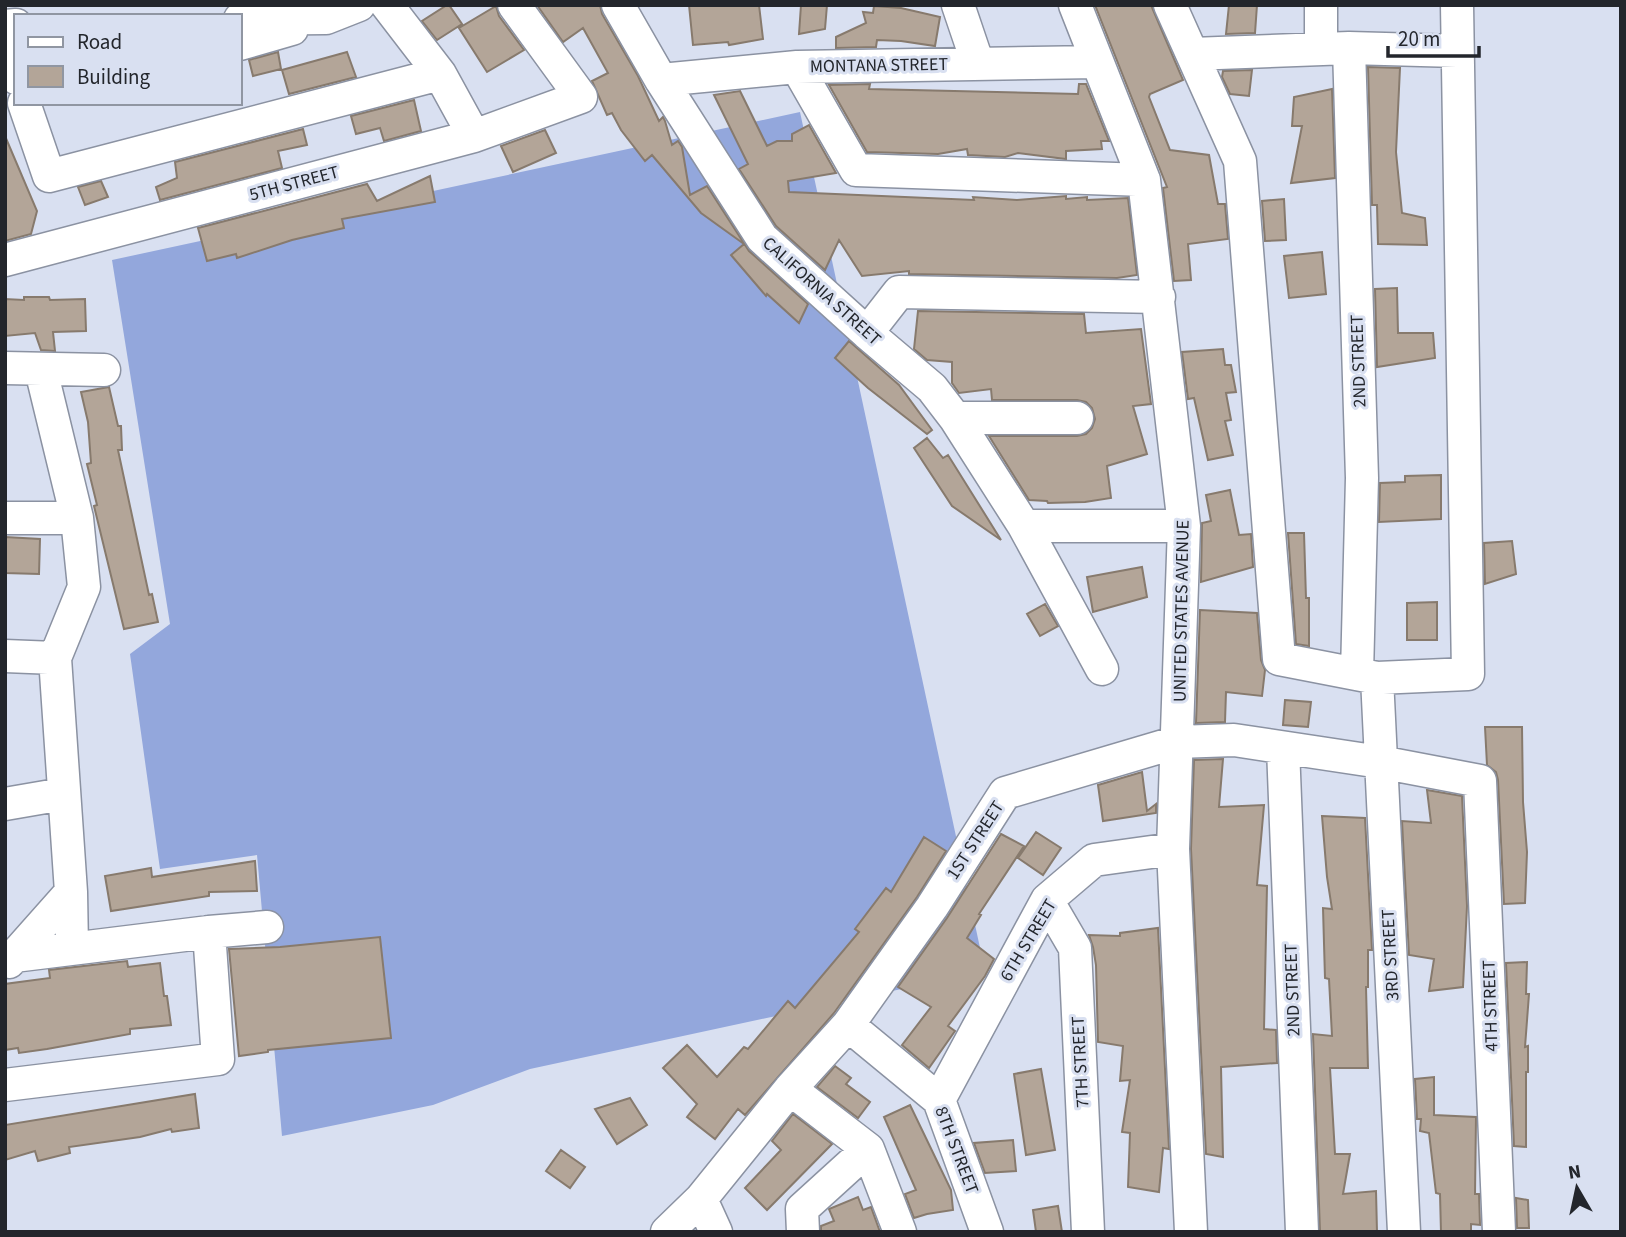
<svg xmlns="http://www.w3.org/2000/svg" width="1626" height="1237" font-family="'Source Sans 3',sans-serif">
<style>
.forest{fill:#93a7dc}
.building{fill:#b3a598;stroke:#877a6d;stroke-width:2}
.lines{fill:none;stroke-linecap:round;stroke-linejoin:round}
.minor-casing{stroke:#8b92a2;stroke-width:35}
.minor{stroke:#fff;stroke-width:32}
.labels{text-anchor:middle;stroke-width:6;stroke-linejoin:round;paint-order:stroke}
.street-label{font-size:18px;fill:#23262c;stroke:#d9e0f1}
</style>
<rect width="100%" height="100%" fill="#d9e0f1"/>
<path class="forest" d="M800,112L985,971L530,1069L433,1105L282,1136L257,855L160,869L130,654L170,624L112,260Z"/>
<path class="building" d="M447,5H449L462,24L437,40L422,21Z
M537,5H600L602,14L638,76L659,121L663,117L665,121L672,145L678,141L682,147L690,195L707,186L749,251L808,304L799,323L767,294L766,296L731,255L744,244L701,213L652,155L645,161L621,130L612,113L607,115L592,81L608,73L583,28L563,42Z
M689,5H759L763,39L729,45L728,42L693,45Z
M801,5H827L825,29L799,34Z
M1095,5H1151L1183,80L1150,94L1149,97L1170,150L1209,155L1218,204H1225L1228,239L1188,244L1191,280L1174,281L1163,188L1167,187Z
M1229,5H1257L1255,33L1226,34Z
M496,6L499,16L524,50L487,72L459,28Z
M874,6L901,8L940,17L935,46L901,41L877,40L876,47L836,48V37L866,23L863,12L873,13Z
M278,52L281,69L253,76L249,60Z
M347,52L356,77L289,94L282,70Z
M1368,67L1400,68L1396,152L1402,213L1425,218L1427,245L1378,244L1377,205H1372Z
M1252,70L1249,96L1230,94L1222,77L1223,71Z
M870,84L869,89L1078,94L1079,84H1086L1109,141H1101L1102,149L1066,151V159L1018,153L1005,157L968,155L967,149L938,154L867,152L829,85Z
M1332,89L1335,178L1291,183L1302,126H1292L1294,97Z
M740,91L767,146L777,141H792V134L809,125L836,173L788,181L789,192L974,200L973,197L1017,200L1066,196V199L1087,197V200L1128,198L1137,275L1117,278L909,274V271L862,276L839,240L825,270L776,226L739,169L748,164L714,95Z
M414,100L421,131L384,141L380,128L356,134L351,116Z
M303,129L307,145L278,151L282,168L160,200L156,187L177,178L175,162Z
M545,130L556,153L513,172L501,146Z
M5,136L37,211L31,234L5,241Z
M430,176L435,202L342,219L344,228L292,240L237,258L236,254L207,261L198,228L367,184L377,201Z
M101,181L108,197L85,205L78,187Z
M1284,199L1286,240L1265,241L1262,201Z
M1322,252L1326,294L1289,298L1284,256Z
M1397,288L1398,333H1433L1435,358L1377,367L1375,289Z
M24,297H49L50,300L85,299L86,331L53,332L55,351L41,350L35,333L5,336V299L24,300Z
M918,311L1084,314L1086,333L1141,329L1151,404L1133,406L1147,454L1107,466L1111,498L1085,502L1048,503L1047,501L1029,500L989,436H1077L1086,434L1092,428L1095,419L1092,408L1086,402L1077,400H992L991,389L959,393L952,383V362L927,360L914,349Z
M849,341L899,385L932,430L927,434L868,388L835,358Z
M1223,349L1225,365H1231L1236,392L1226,393L1231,420L1225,421L1233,455L1208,460L1194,398L1188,399L1182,352Z
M109,387L118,426H121L122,450H118L149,595L152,594L158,622L124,629L94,506L97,505L87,464L91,463L88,422L81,392Z
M927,438L943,458L948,455L1001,540L952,506L914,448Z
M1441,475V519L1379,522L1380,483L1405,482V476Z
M1230,490L1239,535L1251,534L1253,567L1201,582L1202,523L1211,521L1206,495Z
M1288,533H1304L1306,598H1309V646L1296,644Z
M5,537L40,539L39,574L5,573Z
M1512,541L1516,574L1485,584L1484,543Z
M1142,567L1147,597L1093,612L1087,577Z
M1437,602V640H1407V603Z
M1045,604L1058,626L1040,636L1027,614Z
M1200,610L1257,613L1261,660L1265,670L1262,696L1226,692L1225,722L1196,723Z
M1285,700L1311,702L1308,727L1283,725Z
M1485,727H1522L1523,802L1527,852L1525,903L1504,904L1498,780L1496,772L1487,765Z
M1223,759L1219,807L1264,805L1257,885L1267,886L1264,1029L1276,1030L1277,1063L1221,1067L1223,1157L1206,1154L1191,849L1194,760Z
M1142,772L1147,811L1156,804V813L1103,821L1098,785Z
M1427,790L1462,796L1467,906L1463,987L1429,991L1434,959L1409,955L1402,821L1431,823Z
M1322,816L1365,818L1372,950H1368V987H1366L1368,1068H1330L1335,1154H1350L1343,1194L1376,1191L1377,1232H1320L1313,1034L1332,1036L1329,979L1325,978L1323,908L1332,909L1327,877Z
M1036,832L1061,848L1043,875L1018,858Z
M1001,834L1024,846L979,914L981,915L967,938L994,959L985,976L948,1026L955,1031L929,1068L902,1045L931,1007L898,987L947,918Z
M924,837L946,851L917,897L834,1013L745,1115L738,1109L715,1139L687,1117L697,1104L663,1068L687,1045L717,1077L744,1047L748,1049L788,1001L795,1008L859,932L855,929L886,888L891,892Z
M255,861L257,891L209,892V896L111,911L105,876L151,868L152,877Z
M1158,928L1169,1149L1163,1148L1159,1192L1128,1187L1130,1133L1122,1132L1130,1080L1120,1081L1123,1046L1098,1042L1096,965L1093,947L1089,935L1120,936V933Z
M380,937L391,1038L268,1050V1052L239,1056L229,949L280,947Z
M127,961L128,967L160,963L164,996H167L171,1025L130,1029V1034L47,1049L19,1053L18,1048L5,1050V984L50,978L49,970Z
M1527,962L1526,994H1529L1525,1047L1528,1046V1072H1526V1147L1514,1146L1506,963Z
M835,1066L851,1078L846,1084L870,1102L858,1118L817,1087Z
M1041,1069L1055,1150L1026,1155L1014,1074Z
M1434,1077V1115L1476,1117L1475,1194H1479L1480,1225L1471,1224V1232H1441L1440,1194L1436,1193L1429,1133L1420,1131L1421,1119H1417L1415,1079Z
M195,1094L199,1128L172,1132L171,1129L140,1137L69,1147L70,1153L38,1161L35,1151L5,1160V1125Z
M630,1098L647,1125L617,1144L595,1109Z
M910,1105L951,1190L953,1210L927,1214L914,1218L905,1194L916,1190L884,1117Z
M793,1114L832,1144L767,1210L745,1188L781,1150L772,1141Z
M1013,1140L1016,1171L985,1173L974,1143Z
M561,1150L585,1167L570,1188L546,1171Z
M858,1197L863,1210L871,1207L880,1232H821V1226L834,1221L829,1209Z
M1516,1198L1528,1200L1529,1228H1517Z
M1058,1206L1062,1232H1036L1033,1210Z"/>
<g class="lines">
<g class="minor-casing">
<path id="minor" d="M387,5L440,74L474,136
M618,5L661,80L762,238L867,333L932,388L955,418L1024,526L1102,669
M958,5L978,64
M1075,5L1144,180L1184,526L1173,849L1191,1232
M1170,5L1240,161L1279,659L1377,678L1468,674L1457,5
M1321,5V49
M240,19L326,18L359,5
M5,26L16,25
M240,44L292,29
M5,47L16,78
M1349,48L1362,478L1357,674
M1192,54L1349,48L1457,51
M797,67L856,170L1144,180
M661,80L797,67L1097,62
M24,103L49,176L440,74
M5,260L474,136L581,97L514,5
M867,333L899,292L1159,297
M5,368L104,370
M41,370L77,518L84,587L55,658L71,892L72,948
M955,418H1077
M5,518H77
M1024,526H1184
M5,656L55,658
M1377,678L1404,1232
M1283,748L1302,1232
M5,804L63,794
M1047,900L1075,948L1088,1232
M14,956L209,932L267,927
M9,962L71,892
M848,1025L939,1100L987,1232
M5,1085L218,1059L209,932
M790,1089L868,1149L900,1232
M939,1100L1047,900L1094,860L1173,849
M701,1199L716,1232
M667,1232L701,1199L790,1089L848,1025L932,907L1005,793L1177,742L1234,740L1380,762L1480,781L1499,1232
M803,1232L802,1209L868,1149"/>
</g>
<use href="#minor" class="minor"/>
</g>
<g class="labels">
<g class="street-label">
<text transform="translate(879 65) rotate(-1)" y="6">MONTANA STREET</text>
<text transform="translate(294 183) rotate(-15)" y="6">5TH STREET</text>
<text transform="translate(822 291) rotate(42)" y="6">CALIFORNIA STREET</text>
<text transform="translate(1358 361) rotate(-92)" y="6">2ND STREET</text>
<text transform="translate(1181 611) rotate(-89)" y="6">UNITED STATES AVENUE</text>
<text transform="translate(975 840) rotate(-57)" y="6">1ST STREET</text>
<text transform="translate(1028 940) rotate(-59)" y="6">6TH STREET</text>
<text transform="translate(1390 955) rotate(-93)" y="6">3RD STREET</text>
<text transform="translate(1292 990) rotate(-92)" y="6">2ND STREET</text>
<text transform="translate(1490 1006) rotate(-92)" y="6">4TH STREET</text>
<text transform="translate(1080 1062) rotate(-93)" y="6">7TH STREET</text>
<text transform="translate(957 1150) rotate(69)" y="6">8TH STREET</text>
</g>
</g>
<rect width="1626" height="1237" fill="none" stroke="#23262c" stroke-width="14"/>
<rect x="14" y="14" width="228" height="91" fill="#d9e0f1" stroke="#9096a2" stroke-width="2"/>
<rect x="28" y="37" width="35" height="10" fill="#ffffff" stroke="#9096a2" stroke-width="2"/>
<text x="77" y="49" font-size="21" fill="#23262c">Road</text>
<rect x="28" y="66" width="35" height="21" fill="#b3a598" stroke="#9096a2" stroke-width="2"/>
<text x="77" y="84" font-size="21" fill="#23262c">Building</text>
<g transform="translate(1577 1188) rotate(351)" stroke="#d9e0f1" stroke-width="5" paint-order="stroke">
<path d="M0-5L12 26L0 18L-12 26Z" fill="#23262c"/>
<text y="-10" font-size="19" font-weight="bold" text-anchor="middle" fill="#23262c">N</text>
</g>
<path d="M1388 46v10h91v-10" fill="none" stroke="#23262c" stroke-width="3.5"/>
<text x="1398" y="46" font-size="21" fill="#23262c" stroke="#d9e0f1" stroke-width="5" paint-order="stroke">20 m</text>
</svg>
